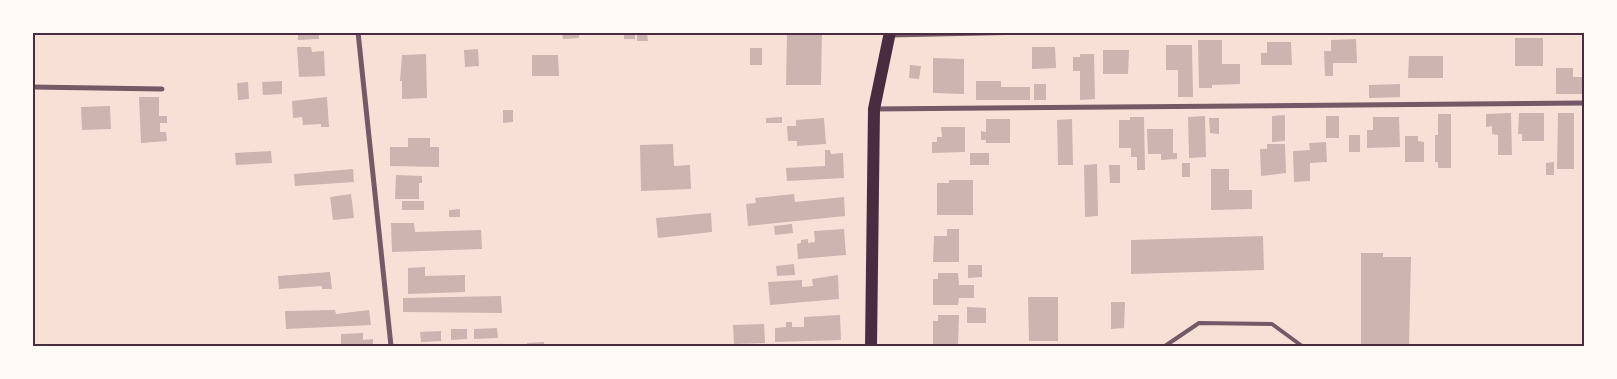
<svg xmlns="http://www.w3.org/2000/svg" width="1617" height="379" font-family="'Space Grotesk',sans-serif">
<style>
.building{fill:#ccb4b1}
.lines{fill:none;stroke-linecap:round;stroke-linejoin:round}
.service{stroke:#755966;stroke-width:4}
.minor{stroke:#755966;stroke-width:5}
.primary{stroke:#4a2c40;stroke-width:12}
.neatline{fill:none;stroke:#4a2c40;stroke-width:2}
</style>
<rect width="100%" height="100%" fill="#f7e1d7"/>
<path class="building" d="M298,32H319V39L298,40Z
M562,32H579V38L563,39Z
M619,32H635V39H624V35H619Z
M637,32H647L648,41H637Z
M787,32H822L821,85H786Z
M1515,38H1543V66H1515Z
M1356,39L1357,63H1333V76H1325L1324,51H1331V40Z
M1198,40H1222V64H1240V84L1212,85V88H1199Z
M1267,42H1291L1292,65H1261V53H1267Z
M1166,45H1192L1193,97H1178V70H1166Z
M297,47H311L312,52L324,51L325,76L299,77Z
M1032,47H1055L1056,68L1032,69Z
M750,48H762V65H750Z
M478,49L479,66L465,67L464,50Z
M1103,50H1129L1128,74H1103Z
M426,54L427,98L402,99V81H400L402,55Z
M1080,54H1094L1095,99L1080,100V71H1073V57H1080Z
M532,55H558L559,76H532Z
M1409,56H1443V78H1408Z
M933,58L964,59V94L933,93Z
M910,65L921,66L919,79L909,78Z
M1556,68H1573V77H1584V94H1556Z
M282,81V94L263,95L262,82Z
M976,81H1001V87H1030V100H976Z
M248,82L249,99L238,100L237,83Z
M1034,84H1046V100H1034Z
M1400,84V97L1369,98V85Z
M139,97H159V116H167V123H160V132H166L167,141L141,143Z
M327,97L329,127H321V124L303,125L302,117L293,118L292,101Z
M110,106L111,129L82,130L81,107Z
M503,110H513V122L503,123Z
M1511,113L1512,155H1498V135L1492,134V126L1486,127V114Z
M1519,113H1544V141H1522V134H1518Z
M1558,113H1574V169H1557Z
M1438,114H1451V168H1438V162H1435V135H1438Z
M1285,115V141L1272,142V116Z
M1205,116L1206,157L1189,158L1188,117Z
M1326,116H1339V138H1326Z
M782,117V123H766V118Z
M1130,117H1144L1145,170H1137V157H1131V148H1119V120H1130Z
M1373,117H1399L1400,147L1367,148V130H1373Z
M824,118L826,144L797,146V141H788L787,126H796V120Z
M1209,118H1219V134L1210,133Z
M986,119H1010V143H986V140H981V131L986,132Z
M1072,119L1073,165H1058L1057,120Z
M941,127H965V152L932,153V142H937V137H942Z
M1147,129H1173V153H1177V159L1161,160V154H1148Z
M1349,135H1360V152H1349Z
M1405,136H1418V141L1424,142V162H1405Z
M408,138H430V147H439V167L390,166V147H408Z
M1326,142L1327,162L1310,163V181L1294,182L1293,151L1310,150L1309,143Z
M673,144L674,166L690,165L691,189L641,191L640,145Z
M1267,144H1285L1286,173L1261,176L1260,149H1267Z
M825,150H830L831,154L843,153L844,178L787,181L786,168L825,166Z
M271,151L272,163L236,165L235,153Z
M970,153H989V165H970Z
M1554,162V175H1546V163Z
M1182,163H1190V177H1182Z
M1097,164L1098,216L1085,217L1084,165Z
M1109,165H1120V183H1110Z
M353,169L354,182L295,186L294,174Z
M1211,169H1229V190H1252V209L1211,210Z
M396,175L422,176V183H419V199H395Z
M949,180H973V215H937V183H949Z
M351,194L354,218L333,220L330,197Z
M794,194L795,202L844,197L845,216L748,226L746,204L756,203L755,198Z
M402,201H424V210H402Z
M460,209V217H449V210Z
M711,213L712,232L658,238L656,218Z
M391,223H414L415,232L481,230L482,249L392,252Z
M792,224L793,233L775,235L774,226Z
M844,229L846,255L798,259L797,244L801,243V240L808,239V243L815,242L814,231Z
M947,229H959V262H933L934,236H947Z
M1263,236L1264,270L1131,274V240Z
M1361,253H1383V257H1411L1409,346H1361Z
M794,264L795,275L777,276L776,266Z
M968,265H982V277L968,278Z
M425,267V276L465,275V292L408,294V268Z
M330,272L332,289H322V286L279,289L278,276Z
M938,273H958L959,285H974V298H959L958,305H933V279H938Z
M838,275L839,299L770,305L768,282L802,280V287L813,286L812,279Z
M501,296L502,313L403,312V298Z
M1028,297H1058V341H1029Z
M1111,302H1125L1124,328L1111,329Z
M967,307L986,308V323H967Z
M335,310L336,314L369,310L371,325L286,329L285,311Z
M840,315L841,340L775,342V328L786,327V322H792V327H804V317Z
M938,315H959L958,346H933V321H938Z
M764,324L765,343L734,344L733,325Z
M497,328L498,338L474,339V329Z
M451,329H467V339L451,340Z
M441,331V341L421,342L420,332Z
M363,333V340L373,339V346H312V344H341V334Z
M544,342V346H528L527,343Z
M1427,344H1461V346H1427Z"/>
<g class="lines">
<path class="service" d="M1165,346L1199,323L1272,324L1302,346"/>
<path class="minor" d="M358,32L391,346
M889,35L1028,32
M32,87L162,89
M874,109L1584,103"/>
<path class="primary" d="M871,346L874,109L890,32"/>
</g>
<rect width="1617" height="379" fill="none" stroke="#fffaf5" stroke-width="68"/>
<rect x="34" y="34" width="1549" height="311" class="neatline"/>
</svg>
